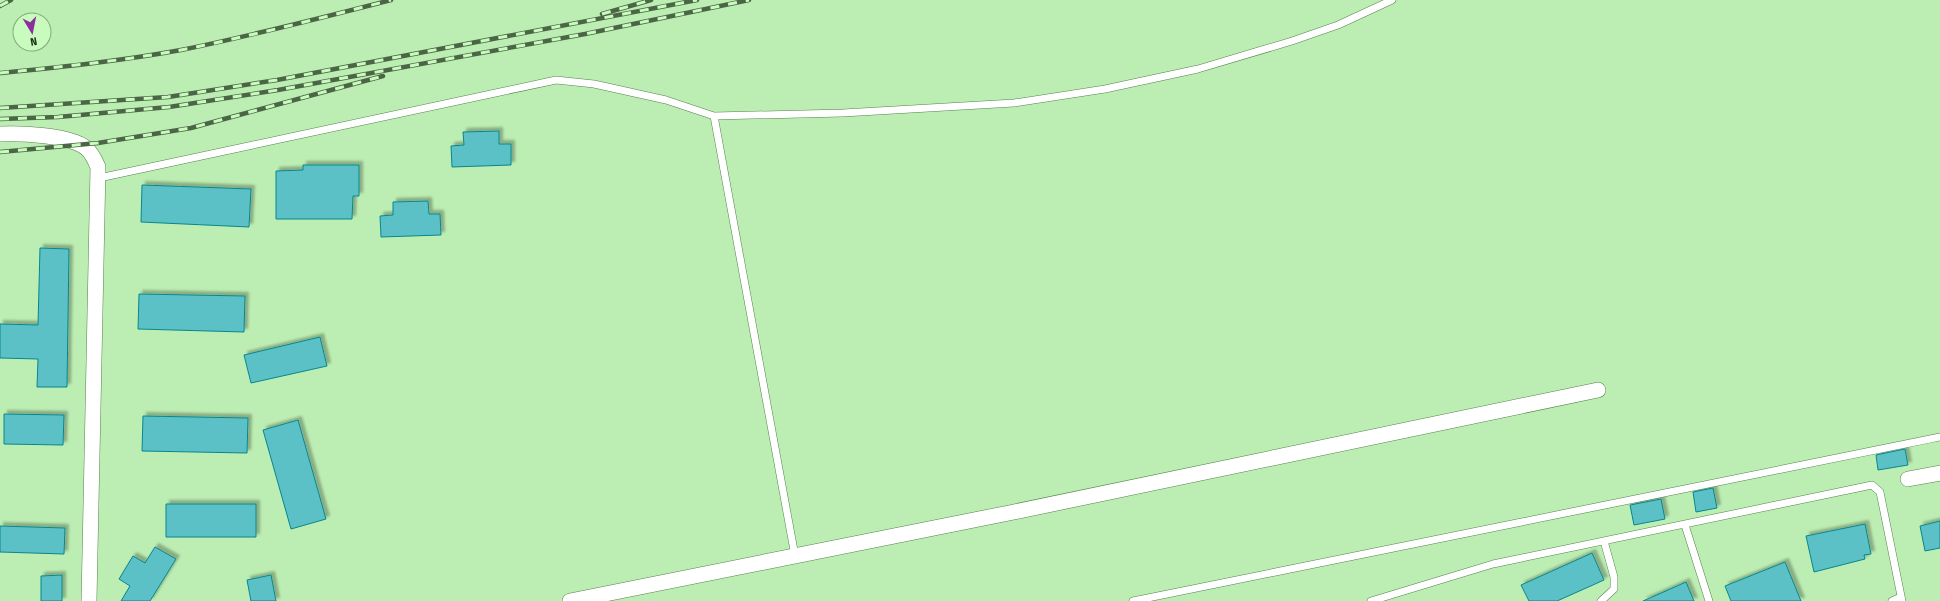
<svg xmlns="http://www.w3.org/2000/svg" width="1940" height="601" font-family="'Fira Sans Condensed',sans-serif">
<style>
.building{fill:#5bc1c7;stroke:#06878c;filter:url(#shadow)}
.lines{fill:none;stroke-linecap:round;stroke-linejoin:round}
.lane-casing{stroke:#55834c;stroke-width:8}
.street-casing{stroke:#55834c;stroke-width:16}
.lane{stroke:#fff;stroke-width:7}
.street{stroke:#fff;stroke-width:15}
.rail-casing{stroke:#4a6645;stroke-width:4.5}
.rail{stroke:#c9fbbe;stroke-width:3;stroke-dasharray:9;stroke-linecap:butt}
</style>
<defs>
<filter id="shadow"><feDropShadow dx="3.5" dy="-3.5" stdDeviation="1" flood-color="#0004"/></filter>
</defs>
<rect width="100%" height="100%" fill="#bcedb2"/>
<path class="building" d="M499,131V144H511V165L452,167L451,146L464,145L463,132Z
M303,165H359V196H353L352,219H276V171L303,170Z
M142,185L251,189L249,227L141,222Z
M428,201L429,214H440L441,235L381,237L380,216L393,215V202Z
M40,248L69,249L67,387H37L38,359L0,358V324L38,325Z
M139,294L245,296L244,332L138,329Z
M320,337L327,366L251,383L244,355Z
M4,414L64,415L63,445L4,444Z
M143,416L248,418L247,453L142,451Z
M298,420L326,519L291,529L263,430Z
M1905,449L1908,465L1878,470L1876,455Z
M1713,488L1717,508L1696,512L1693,492Z
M1661,499L1665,519L1634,525L1630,505Z
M166,504H256V537H166Z
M1940,521V548L1925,551L1920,526Z
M1865,524L1871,554L1864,555L1865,559L1814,572L1806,536Z
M0,526L65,528L64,554L0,552Z
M155,547L176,559L150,601H121L130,586L119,579L133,556L145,563Z
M1592,553L1604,580L1557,601H1529L1521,585Z
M1785,562L1801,601H1731L1725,586Z
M62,575V601H41V576Z
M271,575L276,601H251L247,580Z
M1686,582L1694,601H1643Z"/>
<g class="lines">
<g class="lane-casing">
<path id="lane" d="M714,116L795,556
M99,178L556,80L594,84L666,100L714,116L843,113L1014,103L1105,89L1198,69L1292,41L1338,25L1392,0
M1685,525L1709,601
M1133,601C1403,548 1671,490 1940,437
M1371,601L1493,564L1872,485L1880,492L1902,601
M1601,601L1614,589V577L1604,541
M1892,601L1901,597"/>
</g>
<g class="street-casing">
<path id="street" d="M0,134C20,133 70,135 86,148C92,153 95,160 98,167L89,601
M1908,479L1940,473
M570,601L1009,513L1598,390"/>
</g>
<use href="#lane" class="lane"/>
<use href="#street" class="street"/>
<g class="rail-casing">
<path id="rail" d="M0,6L11,0
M602,14L651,0
M0,73C60,67 121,61 181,50C251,36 321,18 391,0
M0,108L168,97L277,80L697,0
M0,119L58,117L169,107L278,90L585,34L749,0
M0,152L98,143L191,128L383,76"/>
</g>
<use href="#rail" class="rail"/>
</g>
<g transform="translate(32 32) rotate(170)"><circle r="19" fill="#c9fbbe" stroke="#84aa7c"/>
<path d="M0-3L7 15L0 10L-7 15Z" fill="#8a309c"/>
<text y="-6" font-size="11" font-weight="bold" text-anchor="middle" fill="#1d3019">N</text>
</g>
</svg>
